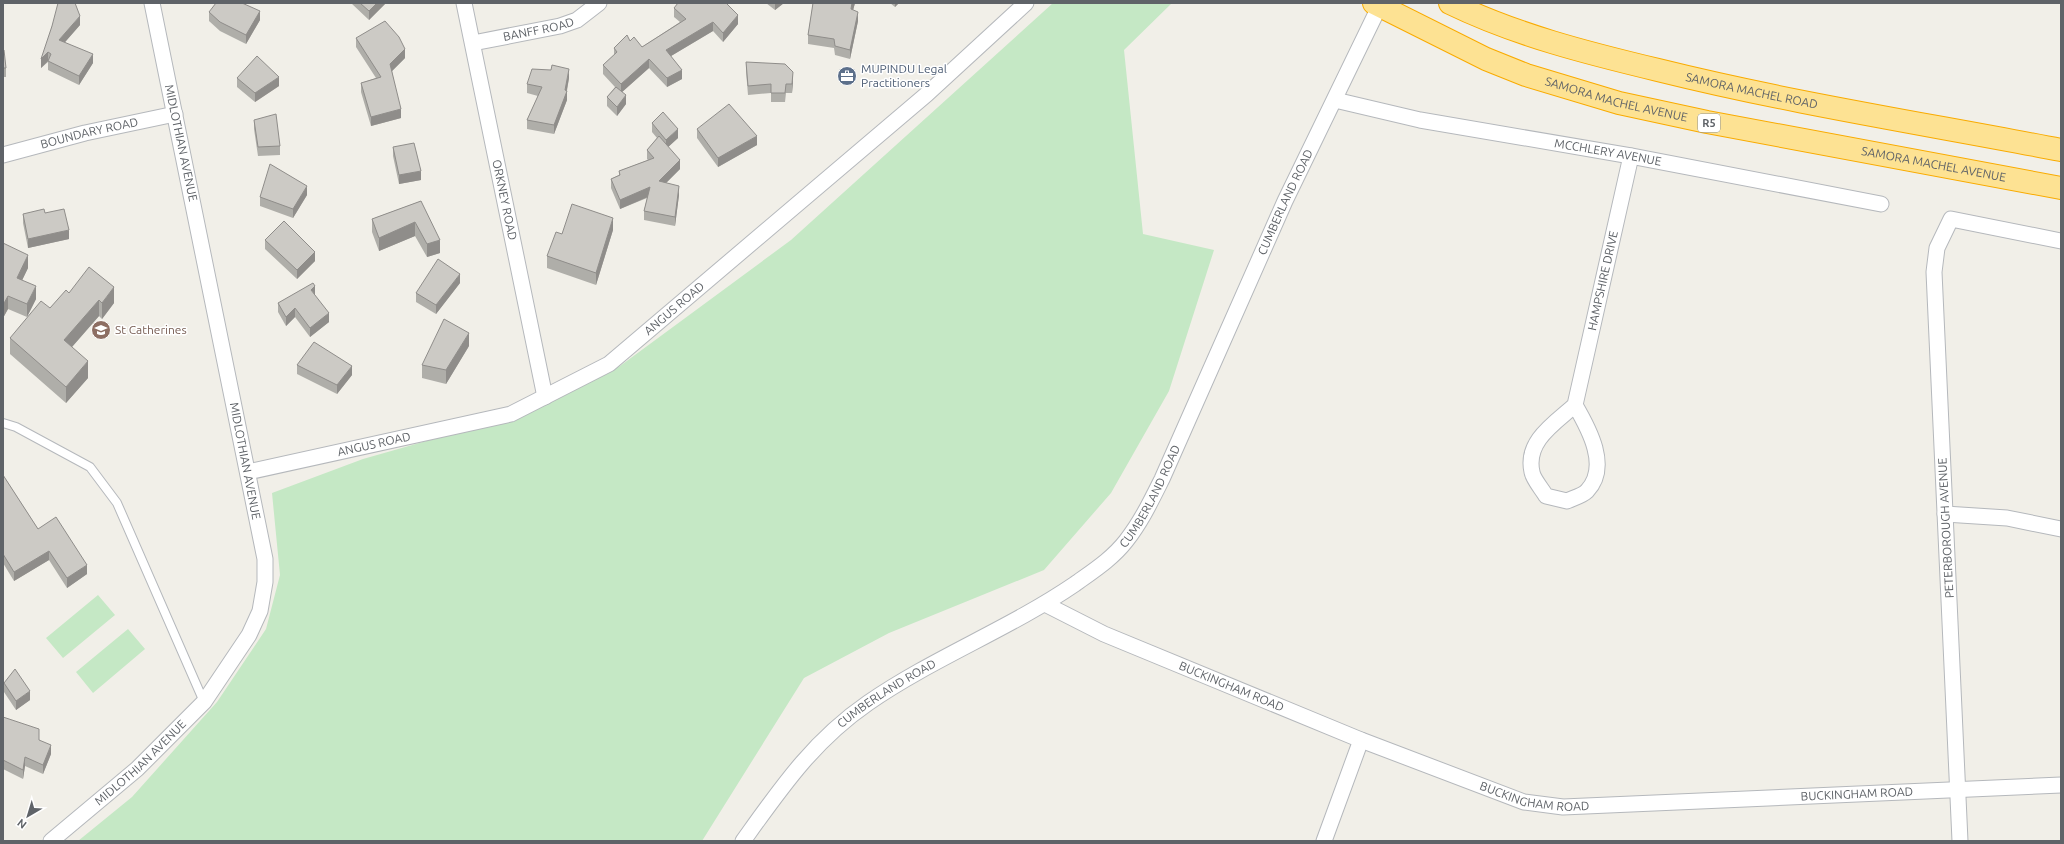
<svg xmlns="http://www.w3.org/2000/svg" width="2064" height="844" font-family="Ubuntu,sans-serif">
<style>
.green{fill:#c5e8c5}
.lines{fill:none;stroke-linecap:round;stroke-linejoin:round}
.lane-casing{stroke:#b5b8bc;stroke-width:10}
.street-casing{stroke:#b5b8bc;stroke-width:17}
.highway-casing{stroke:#f9ab00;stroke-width:24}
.lane{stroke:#fff;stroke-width:8}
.street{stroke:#fff;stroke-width:15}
.highway{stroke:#fde293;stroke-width:22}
.wall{fill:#afaea9}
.shaded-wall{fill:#8f8d8a}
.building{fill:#cccac5;stroke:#8f8d8a}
.labels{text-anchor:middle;stroke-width:3;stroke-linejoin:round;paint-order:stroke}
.shield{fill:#fff;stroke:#8f9295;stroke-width:1}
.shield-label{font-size:11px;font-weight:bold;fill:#5f6368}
.street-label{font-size:12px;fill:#5f6368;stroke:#fff}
.service-label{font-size:12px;fill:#4e5e75;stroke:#fff;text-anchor:start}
.education-label{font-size:12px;fill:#785e54;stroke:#fff;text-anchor:start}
</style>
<rect width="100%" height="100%" fill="#f1efe8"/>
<path class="green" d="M1053,3H1172L1124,50L1143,234L1214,250L1169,391L1111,493L1044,570L889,633L804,678L702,841H78L132,797L217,702L266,629L280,575L272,493L363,459L511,417L620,366L791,240Z
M98,595L115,615L63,658L46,638Z
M128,629L145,649L93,693L76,672Z"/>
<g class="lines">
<g class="lane-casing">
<path id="lane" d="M3,423L16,427L90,467L117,503L204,702"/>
</g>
<g class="street-casing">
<g id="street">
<path id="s1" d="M464,3L545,397"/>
<path id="s2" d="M473,43L560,26L577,20L599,3"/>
<path id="s3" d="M1335,100L1420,120L1631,156L1881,204"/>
<path id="s4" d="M3,155L85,133L175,114"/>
<path id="s5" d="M1575,405C1555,423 1525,441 1532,472C1533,479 1542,489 1546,496L1567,501C1573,498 1582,496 1587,491C1610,467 1589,429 1575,405L1631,156"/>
<path id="s6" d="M248,472L511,414L609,364L927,94L1026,3"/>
<path d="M1945,514L2007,518L2061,529"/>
<path id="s7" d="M1045,604L1104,634L1361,740L1524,802L1563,807L2061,785"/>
<path id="s8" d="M51,841L137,769L204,702L249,635L260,611L265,582V559L152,3"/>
<path id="s9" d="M743,841C781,788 813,741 868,703C933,658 1009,629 1075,584C1093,571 1112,559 1126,541C1141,522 1151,501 1162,479L1285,201L1381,3"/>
<path d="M1324,841L1361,740"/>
<path d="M1960,841L1934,272L1937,248L1951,219L2061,241"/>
</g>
</g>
<g class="highway-casing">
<g id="highway">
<path id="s10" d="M1374,3L1486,59L1526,75L1619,103L1707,122L2061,188"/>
<path id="s11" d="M1450,3C1516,35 1587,53 1658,70C1791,103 1926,124 2061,150"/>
</g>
</g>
<use href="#lane" class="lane"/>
<use href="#street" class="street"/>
<use href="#highway" class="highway"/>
</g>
<path class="wall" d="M351,3H386L369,20Z
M766,3H784L775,10Z
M813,3H855L853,10L858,21L850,59L835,55L834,48L808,44V35Z
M890,3H899L895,7Z
M674,8L738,24L723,42L713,31L671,56L682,79L667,87L649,68L622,92L626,104L617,116L607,106V97L615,87L603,74V65L614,55V48L630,41L642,47L680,22L674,17Z
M209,12L260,20L246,44L220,31L209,21Z
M80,25L65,42L93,63L79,85L48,70V62L41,68L52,26Z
M356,38L405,58L392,71L401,118L371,126L361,92V83L376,78L356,47Z
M3,50L6,68V77H3Z
M746,62L793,81L792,93H786L785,102H771V93L748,95L746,71Z
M237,78L279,86L255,102L237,87Z
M569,78L567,91V100L554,134L527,129V120L538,96L527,93V84Z
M254,120L280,146V155L258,156L254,129Z
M652,123L678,138L668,147L680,169L666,183L679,195L675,226L644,220V211L647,198L620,209L611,188V179L619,175V171L648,160L647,159V150L657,138L652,132Z
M697,129L757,145L718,167L697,138Z
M393,147L421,180L399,184L393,156Z
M307,195L293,218L260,206V197Z
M421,201L440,253L427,257L415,236L379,251L372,232V219Z
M45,213L69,239L28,248L23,223V214Z
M613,230L596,285L547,268V256L562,234Z
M265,240L315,261L297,279L265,249Z
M3,243L28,268L22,280L36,299L27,317L8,309L3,318Z
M460,283L436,314L416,302V293Z
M69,293L114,303L102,319L99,316L72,347L88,378L66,403L10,354V338Z
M315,295L329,322L310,337L295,317L286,326L278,312V303Z
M469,346L446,384L422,378V365Z
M297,365L352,375L337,394L297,374Z
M3,475L38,529L87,574L67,588L49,560L14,581L3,563Z
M4,683L30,700L16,710L4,692Z
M3,717L39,740L51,754L43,774L25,766L23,779L3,769Z"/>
<path class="shaded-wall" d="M377,3H386L369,20V11Z
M775,3H784L775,10Z
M852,3H855L851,18V9Z
M895,3H899L895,7Z
M260,11V20L246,44V35Z
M858,12V21L850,59V50Z
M738,15V24L723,42V33Z
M80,16V25L59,49V40Z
M713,22V31L666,59V50Z
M405,49V58L390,73V64Z
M48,52V61L41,68V59Z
M93,54V63L79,85V76Z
M649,59V68L621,93V84Z
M569,69V78L566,94L567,91V100L554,134V125L565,90Z
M682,70V79L667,87V78Z
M793,72V81L792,93V84Z
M279,77V86L255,102V93Z
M626,95V104L617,116V107Z
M401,109V118L371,126V117Z
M678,129V138L666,149V140Z
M757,136V145L718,167V158Z
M680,160V169L659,190V181Z
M421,171V180L399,184V175Z
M307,186V195L293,218V209Z
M679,186V195L675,226V217Z
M650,187V196L620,209V200Z
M613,218V230L596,285V273Z
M415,222V236L379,251V238Z
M69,230V239L28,248V239Z
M440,240V253L427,257V244Z
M315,252V261L297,279V270Z
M28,255V268L17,291V278Z
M460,274V283L436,314V305Z
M36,286V299L27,317V304Z
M315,286V295L311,290Z
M114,287V303L102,319V303Z
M8,296V309L3,318V305Z
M99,300V316L64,356V340Z
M295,308V317L286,326V317Z
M329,313V322L310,337V328Z
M469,333V346L446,384V370Z
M88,361V378L66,403V387Z
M352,366V375L337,394V385Z
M49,551V560L14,581V572Z
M87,565V574L67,588V578Z
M30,691V700L16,710V701Z
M51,745V754L43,774V765Z
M25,757V766L23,779V770Z"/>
<path class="building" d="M58,3H75L80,16L59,40L93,54L79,76L48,61L51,54L48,52L41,59L52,26Z
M216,3H242L260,11L246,35L220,22L209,12Z
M360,3H377L369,11Z
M678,3H726L738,15L723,33L713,22L666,50L682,70L667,78L649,59L621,84L603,65L617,52L614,48L627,35L630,41L634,37L642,47L686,19L674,8Z
M813,3H852L851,9L858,12L850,50L835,46L834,39L808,35Z
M385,21L399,37L405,49L390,64L401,109L371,117L361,83L381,77L356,38Z
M3,50H4L6,68H3Z
M257,56L279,77L255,93L237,78Z
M746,62L785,64L793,72L792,84H786L785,93H771V84L748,86Z
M552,65L569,69L565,90L567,91L554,125L527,120L542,87L527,84L532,69L551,70Z
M616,87L626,95L617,107L607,97Z
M729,104L757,136L718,158L697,129Z
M663,112L678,129L666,140L652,123Z
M276,114L280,146L258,147L254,120Z
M659,136L680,160L659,181L679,186L675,217L644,211L650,187L620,200L611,179L620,175L619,171L654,158L647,150Z
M414,143L421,171L399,175L393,147Z
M270,164L307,186L293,209L260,197Z
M421,201L440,240L427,244L415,222L379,238L372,219Z
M572,204L613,218L596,273L547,256L556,232L562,234Z
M44,209L45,213L64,209L69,230L28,239L23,214Z
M284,221L315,252L297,270L265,240Z
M3,243L28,255L17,278L36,286L27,304L8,296L3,305Z
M438,259L460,274L436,305L416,293Z
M89,267L114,287L102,303L99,300L64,340L88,361L66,387L10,338L41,301L50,308L66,290L69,293Z
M313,283L315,286L311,290L329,313L310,328L295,308L286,317L278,303Z
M444,319L469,333L446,370L422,365Z
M314,342L352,366L337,385L297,365Z
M3,475L38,529L56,517L87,565L67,578L49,551L14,572L3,554Z
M15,669L30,691L16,701L4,683Z
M3,717L39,729V740L51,745L43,765L25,757L23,770L3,760Z"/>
<defs>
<g id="office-disc" transform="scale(1)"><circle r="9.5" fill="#5c6f8a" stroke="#fff"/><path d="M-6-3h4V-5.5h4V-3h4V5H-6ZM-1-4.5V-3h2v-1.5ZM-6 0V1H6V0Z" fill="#fff"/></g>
<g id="school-disc" transform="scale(1)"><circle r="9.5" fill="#8d6e63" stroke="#fff"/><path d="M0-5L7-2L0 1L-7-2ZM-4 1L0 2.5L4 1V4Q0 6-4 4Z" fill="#fff"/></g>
</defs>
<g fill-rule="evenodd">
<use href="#office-disc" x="847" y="76"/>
<use href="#school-disc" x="101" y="330"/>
</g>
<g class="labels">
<rect class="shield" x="1698" y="114" width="22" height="18" rx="3"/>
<g class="shield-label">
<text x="1709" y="127">R5</text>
</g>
<g class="street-label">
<text dy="4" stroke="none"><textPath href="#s2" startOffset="67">BANFF ROAD</textPath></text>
<text dy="4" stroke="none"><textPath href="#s11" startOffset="315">SAMORA MACHEL ROAD</textPath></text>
<text dy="4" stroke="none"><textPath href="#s10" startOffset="262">SAMORA MACHEL AVENUE</textPath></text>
<text dy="4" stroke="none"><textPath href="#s4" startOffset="89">BOUNDARY ROAD</textPath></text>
<text transform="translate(181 143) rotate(78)" y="4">MIDLOTHIAN AVENUE</text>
<text dy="4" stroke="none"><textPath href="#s3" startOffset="278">MCCHLERY AVENUE</textPath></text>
<text dy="4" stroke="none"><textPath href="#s10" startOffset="586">SAMORA MACHEL AVENUE</textPath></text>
<text dy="4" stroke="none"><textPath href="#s1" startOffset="201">ORKNEY ROAD</textPath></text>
<text dy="4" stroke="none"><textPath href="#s9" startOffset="868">CUMBERLAND ROAD</textPath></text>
<text dy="4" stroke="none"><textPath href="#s5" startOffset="377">HAMPSHIRE DRIVE</textPath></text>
<text dy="4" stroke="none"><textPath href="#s6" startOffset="465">ANGUS ROAD</textPath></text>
<text dy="4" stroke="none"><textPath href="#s6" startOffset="129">ANGUS ROAD</textPath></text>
<text transform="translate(245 461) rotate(79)" y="4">MIDLOTHIAN AVENUE</text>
<text dy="4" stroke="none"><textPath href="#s9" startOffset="544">CUMBERLAND ROAD</textPath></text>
<text transform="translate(1946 528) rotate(-93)" y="4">PETERBOROUGH AVENUE</text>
<text dy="4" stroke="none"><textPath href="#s7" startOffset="204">BUCKINGHAM ROAD</textPath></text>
<text dy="4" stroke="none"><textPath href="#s9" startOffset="208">CUMBERLAND ROAD</textPath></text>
<text dy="4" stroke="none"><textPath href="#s8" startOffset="119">MIDLOTHIAN AVENUE</textPath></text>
<text dy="4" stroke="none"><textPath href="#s7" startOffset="852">BUCKINGHAM ROAD</textPath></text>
<text dy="4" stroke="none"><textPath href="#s7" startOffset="528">BUCKINGHAM ROAD</textPath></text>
</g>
<g class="service-label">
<text x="861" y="73">MUPINDU Legal<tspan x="861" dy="14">Practitioners</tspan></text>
</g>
<g class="education-label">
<text x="115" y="334">St Catherines</text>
</g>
</g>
<rect width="2064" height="844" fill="none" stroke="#5f6368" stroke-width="8"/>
<g transform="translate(28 816) rotate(218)" stroke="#ffffff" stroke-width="3" paint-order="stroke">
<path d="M0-3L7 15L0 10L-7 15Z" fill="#5f6368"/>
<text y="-6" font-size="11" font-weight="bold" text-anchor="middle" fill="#5f6368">N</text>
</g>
</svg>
